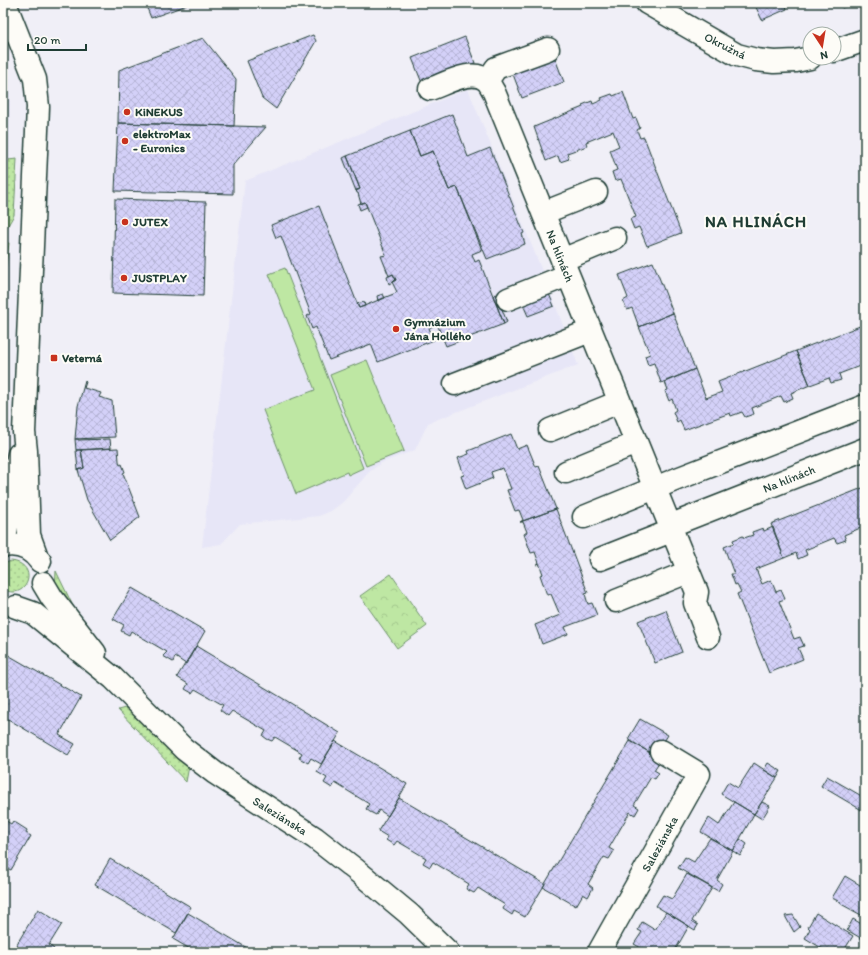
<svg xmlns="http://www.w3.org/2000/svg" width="868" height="955" font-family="Itim,sans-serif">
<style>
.built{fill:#e7e6f7}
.grass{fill:url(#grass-dots);stroke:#6e926c}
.park{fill:url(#park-crowns);stroke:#6e926c}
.garden{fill:#bee7a3;stroke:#6e926c}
.building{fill:url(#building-cross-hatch);stroke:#1f3d34}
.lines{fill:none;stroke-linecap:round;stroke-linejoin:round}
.street-casing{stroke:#1f3d34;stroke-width:25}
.street{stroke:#fdfcf7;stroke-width:22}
.poi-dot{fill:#c8321e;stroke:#fdfcf7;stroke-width:1.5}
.labels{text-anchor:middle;stroke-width:4;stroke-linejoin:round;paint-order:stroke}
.street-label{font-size:12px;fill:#1f3d34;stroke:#fdfcf7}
.poi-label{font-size:12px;font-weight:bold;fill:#1f3d34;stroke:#fdfcf7;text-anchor:start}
.district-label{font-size:16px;font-weight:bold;letter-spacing:1px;fill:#1f3d34;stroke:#fdfcf7}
</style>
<defs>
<pattern id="grass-dots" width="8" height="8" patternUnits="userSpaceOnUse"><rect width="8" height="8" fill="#bee7a3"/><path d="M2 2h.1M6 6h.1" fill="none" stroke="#a3c78d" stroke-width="1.8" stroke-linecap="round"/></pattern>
<pattern id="park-crowns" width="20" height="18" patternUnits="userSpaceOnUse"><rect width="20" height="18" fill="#bee7a3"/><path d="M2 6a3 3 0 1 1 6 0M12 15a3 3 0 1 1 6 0" fill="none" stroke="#a3c78d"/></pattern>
<pattern id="building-cross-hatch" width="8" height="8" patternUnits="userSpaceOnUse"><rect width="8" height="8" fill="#d3d0f8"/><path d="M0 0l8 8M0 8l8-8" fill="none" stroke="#b5b4d5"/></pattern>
</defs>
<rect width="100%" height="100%" fill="#f0eff7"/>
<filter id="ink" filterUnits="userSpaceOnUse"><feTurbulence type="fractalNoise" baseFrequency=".025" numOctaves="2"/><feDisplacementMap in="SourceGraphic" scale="8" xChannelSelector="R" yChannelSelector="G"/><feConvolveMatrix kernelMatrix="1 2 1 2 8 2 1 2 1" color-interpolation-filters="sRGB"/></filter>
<g filter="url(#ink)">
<path class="built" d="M3,63L10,79L8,355L3,441Z
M468,89L547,283L578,365L428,423L415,450L381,463L369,472L343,502L331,511L319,516L240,524L221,544L202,547L245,181Z"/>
<path class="grass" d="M17,159L14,215L3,234V179L8,160Z
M5,243H9L5,272L3,275V246Z
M11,561C41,564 27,603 3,589V564Z
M56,571L73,606L64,605L55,589Z
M125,708L131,711L189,766L186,782L118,710Z"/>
<path class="park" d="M391,574L427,626L397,648L360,596Z"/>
<path class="garden" d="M285,268L363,468L348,475L347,472L296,494L263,410L315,390L269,274Z
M367,360L404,451L366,466L330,375Z"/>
<path class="building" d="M145,3H186L187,5L151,18Z
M754,3H785L787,9L762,20Z
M840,3H855L842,8Z
M313,35L316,41L276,109L262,98L247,61Z
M465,37L475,63L422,83L412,58Z
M203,38L236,79L234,126L118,123L119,70Z
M553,53L564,82L522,98L511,69Z
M623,92L633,119L636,118L640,128L637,130L640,138L644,137L681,233L647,246L639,227L634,229L630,219L636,217L621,179L615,181L612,172L617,170L610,150L619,146L613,131L586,142L587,146L567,153L569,159L560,162L558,156L546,161L534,127L583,107L582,105L592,101L593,104L602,100L601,98L612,94L613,96Z
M452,114L468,157L490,148L524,233L522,234L525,244L487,259L457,187L449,190L433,151L420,156L410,131Z
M118,123L234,126L266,127L233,165V194L115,191Z
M410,131L420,156L433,151L449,190L457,187L482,250L472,254L475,262L479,260L504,324L446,346L437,324L429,328L434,340L378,362L371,344L329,360L316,327L312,329L307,316L311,314L281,236L276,238L271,225L319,206L359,308L396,293V292H397L392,282L396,280L393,274L389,276L381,256L386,255L365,202L361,204L358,193H357L356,190L360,189L347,156Z
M347,156L360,189L356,191L343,158Z
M115,199L206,202L203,296L113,293Z
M365,202L367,207L360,210L358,204Z
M653,262L673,313L639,327L632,308L627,310L623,301L628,298L619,275Z
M393,274L396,280L389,284L387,277Z
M547,289L554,306L528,316L521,300Z
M383,294L385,298L378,301L377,296Z
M496,294L507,322L504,324L493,296Z
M364,302L365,306L359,308L357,304Z
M673,313L695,369L661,383L654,363L648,365L645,356L650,354L639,327Z
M865,324V364L839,374L841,380L831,383L829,378L810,385L796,351Z
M796,351L810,385L791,393L793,398L784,402L781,396L752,408L754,414L745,417L742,412L731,416L730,413L684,430L680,420L677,422L673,412L676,410L672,399L669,401L665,391L668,390L665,382L695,369L706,398L722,392L718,382Z
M85,381L86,382L84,388L101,393L99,397L112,401L115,437L75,439L78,406Z
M511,434L517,449L527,445L536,467L539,466L556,509L520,522L523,520L519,510L515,511L507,490L511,489L503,468L491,472L493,478L466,489L461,476L464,475L458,458L469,454L468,451Z
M75,439H78V440L110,439L111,448L76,450Z
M118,448L119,461L120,465L122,464L125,472L123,473L140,517L110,540L87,500L78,470L84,468L81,450Z
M76,450H81L84,468L78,470Z
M865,487V526L844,535L846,540L837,543L834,538L805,550L807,555L798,559L796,553L784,558L771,524Z
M556,509L588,593L585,594L588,604L592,603L597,615L565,627L568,634L542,644L535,625L560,615L551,594L547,595L540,575L543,574L539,563L536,565L539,563L535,552L531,553L524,534L527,532L523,522H520Z
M773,527L784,558L756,569L762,584L771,580L776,592L781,590L785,599L779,601L794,639L800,637L804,646L798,648L803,659L769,673L737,594L741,592L737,584L735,585L731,574H734L724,547L734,543L733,540L743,536L744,538L753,535L752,532L763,528L764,531Z
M132,588L205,631L186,664L175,657L173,662L163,656L167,652L131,631L129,635L121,631L124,625L113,619Z
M666,610L682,652L655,663L638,621Z
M196,646L340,733L321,764L311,758L308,763L299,758L302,753L275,737L272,741L267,739L263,736L266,731L232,711L228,716L220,710L223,705L195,689L192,693L185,689L188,684L177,677Z
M3,652L81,697L59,735L75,744L68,755L3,716Z
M640,719L668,735L655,756L628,739Z
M335,741L407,784L388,816L379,810L376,815L370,812L366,809L369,804L335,783L332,788L324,783L327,778L317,772Z
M630,741L661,759L654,770L659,773L655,779L651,777L634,805L639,808L635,815L630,812L609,848L614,851L609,859L604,857L588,884L593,888L588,897L583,894L576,906L543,887Z
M754,763L777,778L754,814L721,794L728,782L738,788Z
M768,763L781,771L777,778L764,770Z
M827,776L865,798V812L821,786Z
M399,798L545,884L525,917L514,911L512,915L503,909L505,905L478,888L474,893L466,889L469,884L433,862L430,867L423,863L426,858L397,841L394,845L386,840L388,837L378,831Z
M734,802L754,814L733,851L701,832L709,818L719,825Z
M762,802L770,806L762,819L754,814Z
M3,819L11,824L13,821L27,830L26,833L31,836L11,870L3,866Z
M710,838L733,851L717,880L722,884L718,891L678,868L685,857L694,862Z
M740,839L747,844L740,856L733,851Z
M110,859L191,907L176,933L95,885Z
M687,874L712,888L692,921L698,925L695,930L656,906L663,895L672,899Z
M845,876L865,888V914L863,916L841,904L840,902L832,898Z
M38,909L62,924L49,945L54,949L53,952H12Z
M666,912L689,926L674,952H648L634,944L642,932L638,930L642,922L655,930Z
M188,913L254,952H195L173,939Z
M816,913L853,936L843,952H828L805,938L810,929L808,927Z
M793,915L800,927L794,932L785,916Z
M853,919L865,926L864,940L847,930Z"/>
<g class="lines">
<g class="street-casing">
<path id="street" d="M5,3L35,79L38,107L24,432L26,451L29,535L37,557
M647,3L737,55L756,60L774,62L796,61L810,58
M834,51L865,40
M487,81L496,68L548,49
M430,89C445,84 473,67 487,81C490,84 492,89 494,92L697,592L695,603L708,637
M543,213L596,192
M562,260L615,238
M508,299L568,275
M455,384L590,331
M550,430L619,402
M566,472L636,443
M584,517L677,479L865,406
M669,526L865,449
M3,538L6,533L12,484L19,454
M3,546C18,543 31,548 40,561
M600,559L671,531
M43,583L52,598L95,653
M616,601L688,572
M16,607L33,613L113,678L184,749L215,773L315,838L356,870L409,914L448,952
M599,952L699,774L661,751"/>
</g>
<use href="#street" class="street"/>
</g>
</g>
<g class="poi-dot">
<circle cx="127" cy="112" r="4"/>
<circle cx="125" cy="141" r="4"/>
<circle cx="125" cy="222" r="4"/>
<circle cx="124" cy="278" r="4"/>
<circle cx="396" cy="329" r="4"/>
<rect x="50" y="354" width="8" height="8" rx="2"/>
</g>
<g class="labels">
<g class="street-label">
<text transform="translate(725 46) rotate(26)" y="4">Okružná</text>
<text transform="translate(560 256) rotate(68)" y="4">Na hlinách</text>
<text transform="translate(789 479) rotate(-22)" y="4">Na hlinách</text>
<text transform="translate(280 816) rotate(32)" y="4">Saleziánska</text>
<text transform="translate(660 844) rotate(-61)" y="4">Saleziánska</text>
</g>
<g class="poi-label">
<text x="135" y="116">KiNEKUS</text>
<text x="133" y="138">elektroMax<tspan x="133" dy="14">- Euronics</tspan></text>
<text x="133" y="226">JUTEX</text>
<text x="132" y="282">JUSTPLAY</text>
<text x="404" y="326">Gymnázium<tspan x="404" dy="14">Jána Hollého</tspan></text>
<text x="62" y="362">Veterná</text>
</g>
<g class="district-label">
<text x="756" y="227">NA HLINÁCH</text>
</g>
</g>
<rect width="868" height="955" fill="none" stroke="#fdfcf7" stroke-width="16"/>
<rect x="8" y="8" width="852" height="939" fill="none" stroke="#1f3d34" stroke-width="1.5" filter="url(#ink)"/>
<g transform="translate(822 46) rotate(168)"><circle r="19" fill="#fdfcf7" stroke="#a4b0a9"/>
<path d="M0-3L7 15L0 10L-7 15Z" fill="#c8321e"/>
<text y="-6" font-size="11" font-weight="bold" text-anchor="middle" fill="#1f3d34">N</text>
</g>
<path d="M28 44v6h58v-6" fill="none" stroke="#1f3d34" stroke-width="2"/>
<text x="34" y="44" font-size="12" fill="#1f3d34" stroke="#fdfcf7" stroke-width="3" paint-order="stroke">20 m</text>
</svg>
